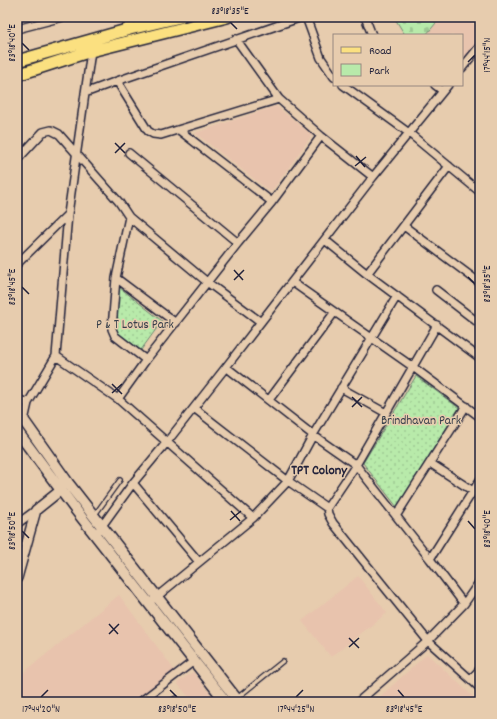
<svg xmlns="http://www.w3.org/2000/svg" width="497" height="719" font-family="Dekko,sans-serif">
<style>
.built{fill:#e8c3ad}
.green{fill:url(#green-dots);stroke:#6d8672}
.cemetery{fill:url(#cemetery-stones);stroke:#6d8672}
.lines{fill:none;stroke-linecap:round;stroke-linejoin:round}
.service-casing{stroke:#22223b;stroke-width:6}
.minor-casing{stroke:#22223b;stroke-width:10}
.tertiary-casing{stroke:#22223b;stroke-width:12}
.secondary-casing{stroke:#22223b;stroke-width:13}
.primary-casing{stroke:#22223b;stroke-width:14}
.service{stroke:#e7ccae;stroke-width:3.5}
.minor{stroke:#e7ccae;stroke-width:7}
.tertiary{stroke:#e7ccae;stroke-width:9}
.secondary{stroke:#e7ccae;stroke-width:10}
.primary{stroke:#fbe080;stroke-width:11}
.ticks{fill:none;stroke:#22223b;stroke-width:1.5}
.labels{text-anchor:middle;stroke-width:3;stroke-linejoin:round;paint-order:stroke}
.park-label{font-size:13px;fill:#38404c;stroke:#e7ccae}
.neighbourhood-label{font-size:14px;font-weight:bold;fill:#22223b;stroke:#e7ccae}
.neatline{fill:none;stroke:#22223b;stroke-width:1.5}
.ticks-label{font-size:10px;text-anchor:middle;fill:#22223b}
</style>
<defs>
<pattern id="green-dots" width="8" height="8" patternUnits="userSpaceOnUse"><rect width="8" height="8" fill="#b8eaaa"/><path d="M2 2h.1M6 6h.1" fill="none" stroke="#9ec893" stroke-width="1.8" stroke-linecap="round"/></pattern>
<pattern id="cemetery-stones" width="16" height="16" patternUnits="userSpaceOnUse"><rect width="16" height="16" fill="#b8eaaa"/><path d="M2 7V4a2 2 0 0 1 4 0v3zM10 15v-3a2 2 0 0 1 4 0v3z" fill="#9ec893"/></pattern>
</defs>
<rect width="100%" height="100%" fill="#e7ccae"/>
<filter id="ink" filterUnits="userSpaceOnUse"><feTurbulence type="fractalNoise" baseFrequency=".025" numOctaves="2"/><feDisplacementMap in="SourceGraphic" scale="8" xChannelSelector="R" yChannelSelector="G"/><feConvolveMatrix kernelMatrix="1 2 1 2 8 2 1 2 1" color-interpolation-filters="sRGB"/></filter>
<g filter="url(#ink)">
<path class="built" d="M441,17H465L480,30V41L462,62V35H426Z
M276,106L312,135L271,192L195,133Z
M358,576L387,613L331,657L302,621Z
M119,595L175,671L136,702H17V678Z
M427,654L479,702H374Z
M193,672L217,702H193L177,683Z"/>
<path class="green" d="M119,287L162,321L141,350L114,331Z
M416,376L459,408L397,507L363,463Z"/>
<path class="cemetery" d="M394,17H441L426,35H405Z"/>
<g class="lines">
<g class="service-casing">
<path id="service" d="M94,516L120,480
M237,698L283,661
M169,702L176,698L180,702"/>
</g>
<g class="minor-casing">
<path id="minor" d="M126,17L130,29
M306,17L321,58L334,77
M365,17L372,35
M17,29L63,17
M236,39L279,99L321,136
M462,68L480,46
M343,85L409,133L480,192
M435,85L443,91
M85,93L117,81
M279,99L161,135L153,134L148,131L117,81L302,17
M179,130L272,202
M129,153L238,243
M17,160L43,132L51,130L59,134L119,202L129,217L207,282L261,322
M129,217L116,278L112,329L115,336L146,360
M404,226L480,283
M325,240L367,274L480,358
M17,264L68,214
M367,274L449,166
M116,278L176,323
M292,282L413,367L480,417
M436,290L480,324
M56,356L118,399
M226,367L313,435L356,465L430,559
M341,388L386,413
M17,399L28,403
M269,400L334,313
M194,408L288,481L327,508L356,465L437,325
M24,421L28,403L56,356L68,214L91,51
M430,463L473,491
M133,483L199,562
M327,508L328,514L333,523L428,641L480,688
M396,516L466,406
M253,518L118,399L146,360L238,243L272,202L321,136L373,177
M17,524L36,510
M99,530L133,483L167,442L226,367L373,177L448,85
M154,599L253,518L288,481L313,435L397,296
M464,604L430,559L480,480
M471,679L480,669
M140,702L194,661
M358,702L428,641L464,604L480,581"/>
</g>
<g class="tertiary-casing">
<path id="tertiary" d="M17,578L36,510L61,490"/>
</g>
<g class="secondary-casing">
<path id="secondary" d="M17,411L68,483L239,702
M17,431L75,509L226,702"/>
</g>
<g class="primary-casing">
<path id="primary" d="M17,61L130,29L180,17
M17,75L91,51L227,17"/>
</g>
<use href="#service" class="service"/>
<use href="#minor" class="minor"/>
<use href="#tertiary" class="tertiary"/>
<use href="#secondary" class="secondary"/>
<use href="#primary" class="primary"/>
</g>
</g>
<path class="ticks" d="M230,22L237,29M22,43L29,50M468,62L475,55M115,143L125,153M115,153L125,143M356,156L365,167M355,166L366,157M234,270L243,280M468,277L475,284M234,280L244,270M22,287L29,294M112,384L122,394M112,393L122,384M352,397L362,407M352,407L362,397M231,511L240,521M230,520L241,511M468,521L475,529M22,531L29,538M109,624L118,634M109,634L119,624M349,638L359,648M349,647L359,638M170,690L177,697M398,690L404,697M41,697L48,690M296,697L303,690"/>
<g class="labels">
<g class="park-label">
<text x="135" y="328">P &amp; T Lotus Park</text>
<text x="421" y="424">Brindhavan Park</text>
</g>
<g class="neighbourhood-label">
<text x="319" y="474">TPT Colony</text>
</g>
</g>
<rect width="497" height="719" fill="none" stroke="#e7ccae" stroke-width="44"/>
<rect x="333" y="34" width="130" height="52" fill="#e7ccae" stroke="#988880"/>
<rect x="341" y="47" width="20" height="6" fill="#fbe080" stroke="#988880"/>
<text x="369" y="54" font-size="12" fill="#22223b">Road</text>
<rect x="341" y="64" width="20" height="12" fill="#b8eaaa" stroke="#988880"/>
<text x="369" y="74" font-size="12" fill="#22223b">Park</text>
<rect x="22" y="22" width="453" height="675" class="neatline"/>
<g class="ticks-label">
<text x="230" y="14">83°18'35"E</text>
<text transform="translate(11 43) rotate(-90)" y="4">83°18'40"E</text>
<text transform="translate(486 55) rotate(-90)" y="4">17°44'15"N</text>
<text transform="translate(486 284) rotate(-90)" y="4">83°18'35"E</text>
<text transform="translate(11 287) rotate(-90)" y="4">83°18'45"E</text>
<text transform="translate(486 529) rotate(-90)" y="4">83°18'40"E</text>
<text transform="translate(11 531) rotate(-90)" y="4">83°18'50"E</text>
<text x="41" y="712">17°44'20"N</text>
<text x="177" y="712">83°18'50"E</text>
<text x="296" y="712">17°44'25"N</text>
<text x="404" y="712">83°18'45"E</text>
</g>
</svg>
